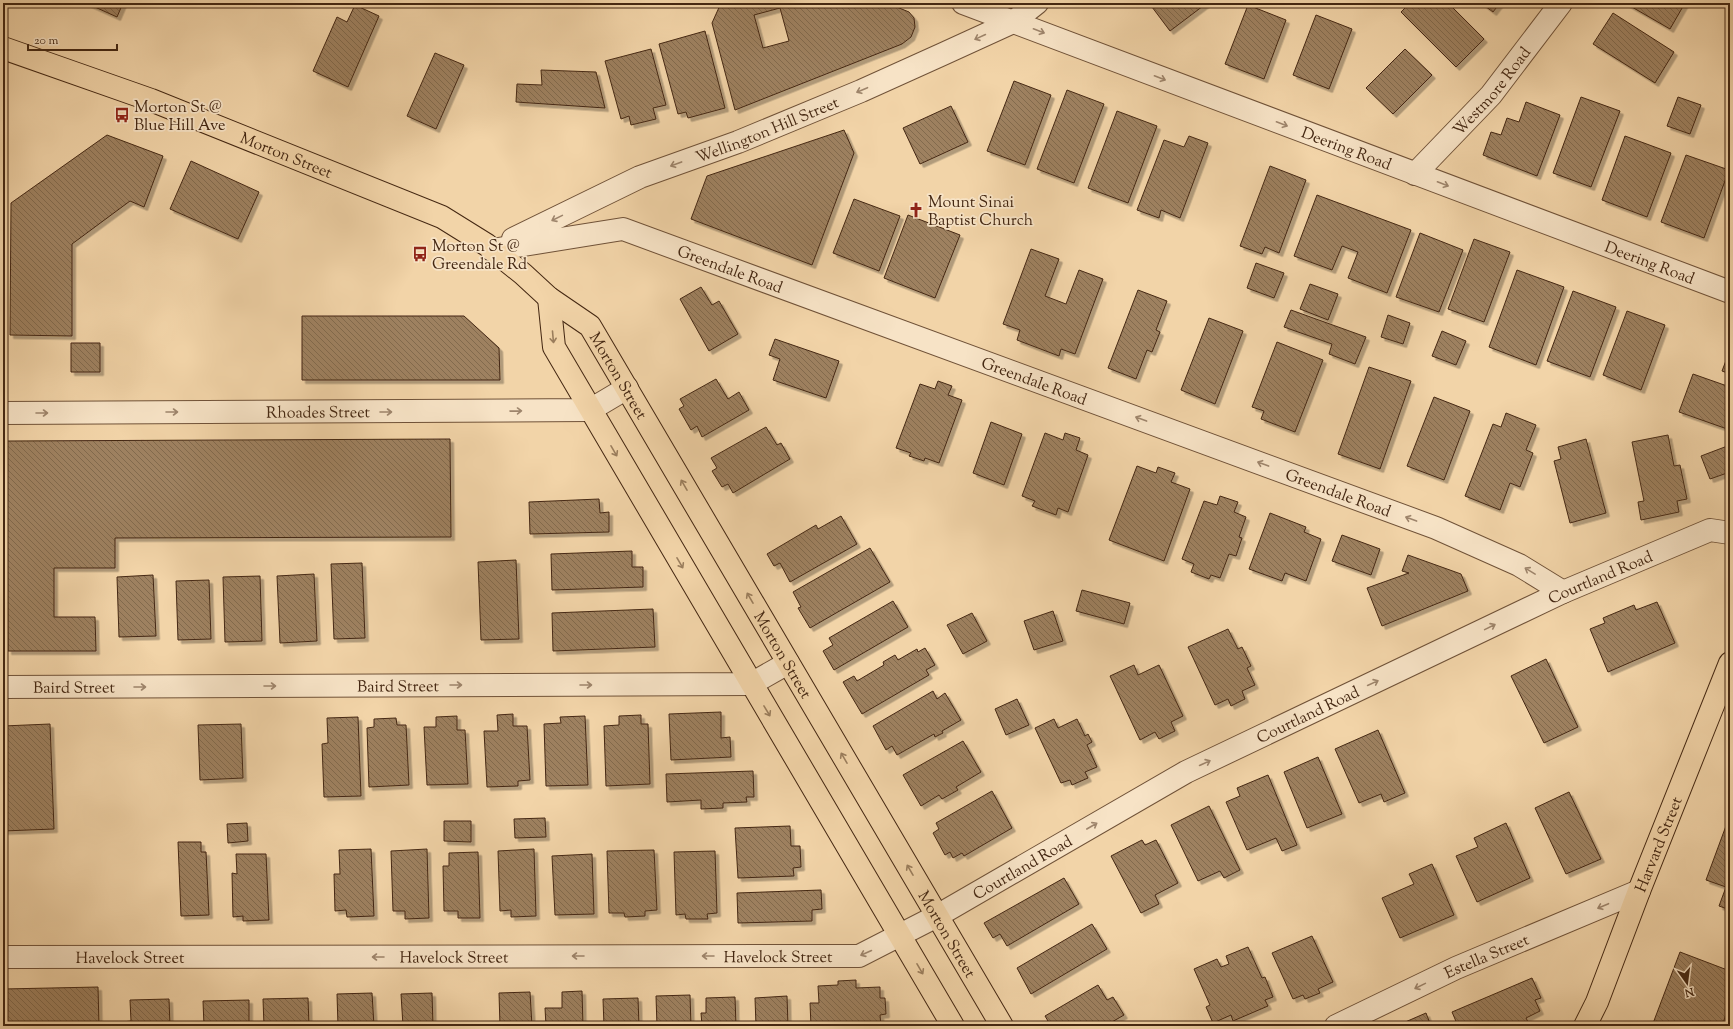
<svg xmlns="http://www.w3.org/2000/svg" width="1733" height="1029" font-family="'Sorts Mill Goudy',serif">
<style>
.building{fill:url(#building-back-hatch);stroke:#442712;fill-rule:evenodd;filter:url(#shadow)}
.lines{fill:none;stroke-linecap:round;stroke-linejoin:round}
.minor-casing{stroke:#705238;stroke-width:24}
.major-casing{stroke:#442712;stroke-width:24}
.highway-casing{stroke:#442712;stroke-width:24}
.minor{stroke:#f7e3c6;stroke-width:22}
.major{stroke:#f2d4a8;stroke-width:22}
.highway{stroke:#f2d4a8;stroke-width:22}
.oneway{stroke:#9e856c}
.oneway2{stroke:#9b7e5d}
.labels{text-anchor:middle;stroke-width:3.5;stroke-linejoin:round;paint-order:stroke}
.street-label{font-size:16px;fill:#442712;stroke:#f7e3c6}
.poi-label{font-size:16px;fill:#442712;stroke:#f7e3c6;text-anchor:start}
</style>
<defs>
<pattern id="building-back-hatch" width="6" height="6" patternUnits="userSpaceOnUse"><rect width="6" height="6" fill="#9e8160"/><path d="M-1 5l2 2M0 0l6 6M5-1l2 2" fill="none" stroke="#826a4e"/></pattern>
<filter id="shadow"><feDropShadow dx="3.5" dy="3.5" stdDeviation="0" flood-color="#0004"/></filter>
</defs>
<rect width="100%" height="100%" fill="#f2d4a8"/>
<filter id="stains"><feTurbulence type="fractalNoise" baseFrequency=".005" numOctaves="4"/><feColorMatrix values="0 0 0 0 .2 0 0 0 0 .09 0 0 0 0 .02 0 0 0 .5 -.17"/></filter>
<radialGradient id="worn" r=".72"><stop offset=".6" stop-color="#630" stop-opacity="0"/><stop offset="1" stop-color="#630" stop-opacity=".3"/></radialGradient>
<path class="building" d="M86,3H123L117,17Z
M721,3H887L909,12L914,18L915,27L911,37L902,44L735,110L712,23ZM780,8L789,41L763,48L754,15Z
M1149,3H1207L1170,31Z
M1410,3H1448L1484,39L1456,67L1401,12Z
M1481,3H1500L1493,12Z
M1625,3H1685L1670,29Z
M355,5L379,16L348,87L313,71L337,17L347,22Z
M1248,5L1286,20L1264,79L1225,64Z
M1613,13L1674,52L1655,83L1593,44Z
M1316,15L1352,29L1329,89L1293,75Z
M705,31L725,108L688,118L686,112L678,114L659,44Z
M651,49L666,105L653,108L656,119L631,125L629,116L621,119L605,61Z
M1405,49L1432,75L1393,114L1366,88Z
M435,53L464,65L436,129L407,116Z
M541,70L596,72L605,108L516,102L517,84L542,85Z
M1014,81L1051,95L1025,165L987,151Z
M1067,90L1104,104L1074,183L1037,169Z
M1581,97L1620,111L1591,187L1553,173Z
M1678,97L1701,105L1690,134L1667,126Z
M1526,102L1560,115L1537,176L1483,155L1491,132L1501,135L1507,118L1519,122Z
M951,106L968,142L920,164L903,128Z
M1117,111L1157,126L1128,203L1088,188Z
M844,130L854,153L812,265L691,219L707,176Z
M107,135L163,156L144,207L130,201L72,244V336L10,335L11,203Z
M1189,136L1208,143L1180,218L1161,210L1159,218L1137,210L1164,140L1184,147Z
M1625,136L1671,153L1647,217L1602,200Z
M1686,155L1729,170L1704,238L1661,222Z
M191,161L259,192L238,239L170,209Z
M1270,166L1306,180L1279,253L1265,247L1262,254L1240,246Z
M1317,195L1411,230L1387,293L1348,278L1358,252L1342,246L1332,270L1294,256Z
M854,199L900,216L879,271L833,253Z
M908,215L960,235L935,298L884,278Z
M1730,230V244L1726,242Z
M1420,233L1463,250L1439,312L1396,297Z
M1474,239L1510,252L1484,322L1448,309Z
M1031,249L1059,259L1045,296L1066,304L1079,270L1103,279L1075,354L1061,349L1059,356L1017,340L1020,330L1003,324Z
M1256,263L1284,273L1274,298L1247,288Z
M1517,270L1564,287L1536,365L1489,347Z
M1310,284L1338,294L1328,320L1300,309Z
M701,287L712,305L719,301L738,334L709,351L680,299Z
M1138,290L1167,301L1156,330L1160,332L1152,352L1147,350L1136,379L1108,368Z
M1573,291L1616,307L1590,377L1547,361Z
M1291,310L1366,337L1355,364L1329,354L1332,344L1284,327Z
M1627,311L1665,325L1641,390L1603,375Z
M1388,315L1410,323L1403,344L1381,337Z
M302,316H464L499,348L500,380H302Z
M1209,318L1243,331L1215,404L1181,390Z
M1442,331L1466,341L1456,365L1432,356Z
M775,339L839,361L826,398L773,380L780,359L769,355Z
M1277,342L1323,360L1295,432L1261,419L1264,411L1252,407Z
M71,343H100V372H71Z
M1730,350V374L1722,371Z
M1369,367L1411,381L1380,469L1338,454Z
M1693,374L1730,387V430L1679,412Z
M716,379L728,399L739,392L749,410L702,437L697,426L691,430L679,409L684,406L680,399Z
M938,381L952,386L948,395L962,400L939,463L925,458L924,461L909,456L911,453L896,448L920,384L935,389Z
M1434,397L1470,411L1444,480L1407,466Z
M1506,413L1536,425L1526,450L1533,453L1520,487L1510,483L1500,510L1465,496L1493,424L1501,427Z
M991,422L1022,434L1004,485L973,473Z
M766,427L777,445L781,443L790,459L733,493L728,484L722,487L712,471L717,468L711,458Z
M1045,433L1063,440L1065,433L1080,438L1076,450L1088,455L1068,512L1058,508L1056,515L1032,506L1035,501L1022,496Z
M1668,435L1674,466L1680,465L1687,499L1677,501L1679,512L1641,520L1638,502L1644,501L1632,442Z
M450,439L451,537L115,538V568H54V617H95L96,651H8L7,441Z
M1586,439L1606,513L1570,523L1554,461L1561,459L1558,447Z
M1730,445V472L1710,479L1701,456Z
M1137,466L1156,473L1158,467L1175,473L1171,482L1190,489L1164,561L1109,540Z
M1220,496L1238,502L1234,512L1246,517L1239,537L1242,538L1236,556L1229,554L1220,578L1211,575L1209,579L1191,572L1194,564L1182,559L1204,501L1217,505Z
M599,499L600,513L609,512V532L530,534L529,502Z
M1270,513L1306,527L1304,532L1321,539L1306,581L1285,573L1282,581L1249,569Z
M841,516L857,544L790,582L780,563L774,566L767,554L816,525L818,529Z
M1342,535L1380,549L1371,575L1332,561Z
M870,548L890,582L810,628L798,608L801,607L793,592Z
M632,551V567H643V587L552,590L551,554Z
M1408,555L1461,574L1468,591L1382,626L1367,588L1409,573L1402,571Z
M516,560L519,639L481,640L478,562Z
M362,563L365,638L334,639L331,564Z
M314,574L317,641L280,643L277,576Z
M153,575L156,636L119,637L117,577Z
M260,576L262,641L225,642L223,577Z
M209,580L211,639L178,640L176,581Z
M1082,590L1130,603L1124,624L1076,611Z
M893,601L908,627L834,670L823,651L833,645L829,638Z
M1657,602L1675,643L1608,672L1590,629L1605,623L1603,618L1634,605L1636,610Z
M653,609L655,647L553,651L552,613Z
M1053,611L1063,641L1034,650L1024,621Z
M972,613L987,641L963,654L947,625Z
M1228,629L1238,649L1242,647L1251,666L1247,668L1255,685L1242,691L1245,699L1231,706L1228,699L1215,705L1188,647Z
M925,648L935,665L926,670L929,675L862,714L843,682L854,676L857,681L884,665L883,662L895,655L898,660L917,649L918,652Z
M1546,659L1578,727L1544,743L1511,676Z
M1134,665L1138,675L1159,665L1183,716L1171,722L1175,731L1159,739L1155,732L1140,740L1110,676Z
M933,691L937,699L945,693L961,720L942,731L943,733L935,737L934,734L897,755L892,746L886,750L873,726Z
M1017,699L1029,725L1006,735L995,709Z
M721,712V738L730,737L731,757L671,760L669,714Z
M513,714V726H527L530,780L518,781V786L487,787L484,731H498L497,715Z
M641,715V724H648L650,784L606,786L604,726L619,725V716Z
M457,716V730H465L468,784L427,785L424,727H436V717Z
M585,716L588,785L546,786L544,724L561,723L560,717Z
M358,717L361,796L324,797L322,744L328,743L327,718Z
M396,718L397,725H406L409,785L369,787L367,728L374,727V719Z
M1054,719L1058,728L1077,719L1085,736L1088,734L1092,742L1087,745L1097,767L1085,772L1088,778L1072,785L1070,780L1061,783L1035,728Z
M50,724L54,829L3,831V726Z
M241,724L243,778L200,780L198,725Z
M1378,730L1405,793L1384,802L1381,794L1359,803L1335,749Z
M963,741L981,772L956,787L958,790L942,799L939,795L921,806L903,775Z
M1318,757L1342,814L1307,828L1284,772Z
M753,771L754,797H746L747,802L723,803V808L701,809V800L667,802L666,774Z
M1268,775L1297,845L1282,851L1276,838L1247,850L1226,802L1240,796L1237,788Z
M992,791L1012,828L964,856L962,853L953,858L950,852L945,855L933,833L939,829L936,823Z
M1569,792L1601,859L1566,874L1535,808Z
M1209,806L1240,870L1224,878L1220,871L1198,881L1171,825Z
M1730,815V910L1719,906L1726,887L1706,880Z
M545,818L546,837L515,838L514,819Z
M444,821H471V842L444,841Z
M247,823L248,841L228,843L227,824Z
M1506,823L1530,878L1477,902L1456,856L1478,847L1474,838Z
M790,826L791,846H800L801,867L793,868L794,876L738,878L735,828Z
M1142,840L1145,845L1156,840L1178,883L1155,895L1159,904L1141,913L1111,856Z
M178,842H201V852H206L209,915L181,916Z
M371,849L374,916L347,917L346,910L335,911L334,874H340L339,850Z
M427,849L429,918L405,919V911H393L391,851Z
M534,849L536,916L511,917V910L500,911L498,851Z
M654,850L657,910L645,911V916L625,917L624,913H609L607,851Z
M715,851L717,913L707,914L708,919H686L685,914L676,915L674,852Z
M478,852L480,918H458V911H444L443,866H449V853Z
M236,854H266L269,920L243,921V916L233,917L232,873L237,874Z
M592,854L594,914L555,915L552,856Z
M1432,864L1454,915L1400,938L1382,898L1414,884L1409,874Z
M1064,878L1079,904L1007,946L1000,934L993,938L984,923Z
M821,890L822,909L812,910V921L738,923L737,893Z
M1092,924L1107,949L1031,994L1017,968Z
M1312,936L1333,982L1318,989L1320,993L1305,999L1303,995L1293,999L1272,953Z
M1248,947L1262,978L1265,977L1273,997L1265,1000L1268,1006L1233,1021L1231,1015L1213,1023L1206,1007L1210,1005L1194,969L1217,959L1221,967L1229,964L1226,956Z
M1680,952L1730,971V1003L1722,1026H1652Z
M1532,978L1541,998L1535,1000L1540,1011L1526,1018L1530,1026H1458L1452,1012Z
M856,980V988L880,987V998H885L886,1014L880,1015L881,1026H811L810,1003H819L818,986L838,985V981Z
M1098,985L1107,1000L1113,997L1124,1015L1105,1026H1043L1042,1025L1048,1021L1045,1016Z
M98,987L99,1026H3V989Z
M582,991L583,1026H546L545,1008H562V992Z
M530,992L532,1026H500L499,993Z
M372,993L374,1026H338L337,994Z
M432,993L433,1026H403L401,994Z
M690,995L691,1026H657L656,996Z
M787,996L788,1026H756L755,998Z
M735,997L736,1026H702L701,1013H706V998Z
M308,998L309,1026H264L263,999Z
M638,998L639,1026H604L603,999Z
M169,999L170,1026H122V1022L131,1021L130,1000Z
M249,1000V1026H204L203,1001Z
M1426,1013L1431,1026H1396Z"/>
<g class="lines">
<g class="minor-casing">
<g id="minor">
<path id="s1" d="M963,3L1730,292"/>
<path id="s2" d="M1415,174L1491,95L1561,3"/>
<path id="s3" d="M513,239L640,177L738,142L861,91L943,54L1013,22L1037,3"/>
<path id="s4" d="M492,250L623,229L1436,528L1519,565L1563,592"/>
<path id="s5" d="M3,413L590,410L627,388"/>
<path id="s6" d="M3,687L751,684L788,663"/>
<path id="s7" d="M3,957L859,956L937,916L1186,772L1563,592L1710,530L1730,533"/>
<path id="s8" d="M1336,1026L1456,968L1639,891"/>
</g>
</g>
<g class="major-casing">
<g id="major">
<path id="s9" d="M1585,1026L1597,1002L1639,891L1730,663"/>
</g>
</g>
<g class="highway-casing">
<g id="highway">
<path id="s10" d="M3,48L151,100L442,217L487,245L523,274L549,298L590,326L1002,1026"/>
<path d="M549,298L554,347L953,1026"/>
</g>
</g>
<use href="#minor" class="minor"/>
<use href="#major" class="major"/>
<use href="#highway" class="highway"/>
</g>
<defs><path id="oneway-shaft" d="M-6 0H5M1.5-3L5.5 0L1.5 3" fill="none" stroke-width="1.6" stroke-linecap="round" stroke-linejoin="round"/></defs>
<g class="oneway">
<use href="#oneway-shaft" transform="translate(1039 31) rotate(21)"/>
<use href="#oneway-shaft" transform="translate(980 37) rotate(155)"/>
<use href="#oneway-shaft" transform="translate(1160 78) rotate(21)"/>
<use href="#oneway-shaft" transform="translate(862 90) rotate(157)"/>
<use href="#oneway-shaft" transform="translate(1282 124) rotate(21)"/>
<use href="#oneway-shaft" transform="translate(676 164) rotate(160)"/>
<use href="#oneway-shaft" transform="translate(1443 184) rotate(21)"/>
<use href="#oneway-shaft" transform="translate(557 218) rotate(154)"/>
<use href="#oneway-shaft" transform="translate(516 411) rotate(-1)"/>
<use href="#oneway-shaft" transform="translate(172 412)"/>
<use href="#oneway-shaft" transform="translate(386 412)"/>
<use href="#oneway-shaft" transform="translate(42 413)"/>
<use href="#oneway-shaft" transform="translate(1141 419) rotate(-160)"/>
<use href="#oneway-shaft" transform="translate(1263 464) rotate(-160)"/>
<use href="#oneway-shaft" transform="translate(1411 519) rotate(-160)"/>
<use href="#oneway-shaft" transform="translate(1530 571) rotate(-149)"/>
<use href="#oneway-shaft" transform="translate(1490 627) rotate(-26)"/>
<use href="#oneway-shaft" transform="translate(1373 683) rotate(-25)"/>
<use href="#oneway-shaft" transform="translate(456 685)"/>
<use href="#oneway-shaft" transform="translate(586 685)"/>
<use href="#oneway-shaft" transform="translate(270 686)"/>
<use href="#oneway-shaft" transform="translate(140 687)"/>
<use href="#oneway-shaft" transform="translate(1205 763) rotate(-25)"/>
<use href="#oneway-shaft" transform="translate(1092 826) rotate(-30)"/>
<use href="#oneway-shaft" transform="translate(1603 906) rotate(157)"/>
<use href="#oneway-shaft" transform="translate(866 953) rotate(156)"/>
<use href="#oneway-shaft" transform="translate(578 956) rotate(180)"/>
<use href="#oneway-shaft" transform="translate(708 956) rotate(180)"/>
<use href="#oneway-shaft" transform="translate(378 957) rotate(180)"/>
<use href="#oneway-shaft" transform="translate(1420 986) rotate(154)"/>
</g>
<g class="oneway2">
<use href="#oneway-shaft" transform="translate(553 337) rotate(85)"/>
<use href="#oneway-shaft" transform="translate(614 451) rotate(60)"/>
<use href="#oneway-shaft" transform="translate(684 485) rotate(-120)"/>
<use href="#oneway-shaft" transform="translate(680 563) rotate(60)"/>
<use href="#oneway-shaft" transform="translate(750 598) rotate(-120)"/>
<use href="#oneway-shaft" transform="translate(767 711) rotate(59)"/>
<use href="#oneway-shaft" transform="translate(844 758) rotate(-120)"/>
<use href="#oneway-shaft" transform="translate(910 870) rotate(-120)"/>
<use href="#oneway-shaft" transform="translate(920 969) rotate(60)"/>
</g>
<defs>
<g id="bus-bare" transform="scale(1.2)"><path d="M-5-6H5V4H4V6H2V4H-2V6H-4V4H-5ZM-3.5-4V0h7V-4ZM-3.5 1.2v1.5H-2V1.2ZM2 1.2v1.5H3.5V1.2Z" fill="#8f2418" stroke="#f7e3c6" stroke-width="2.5" paint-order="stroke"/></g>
<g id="church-bare" transform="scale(1.2)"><path d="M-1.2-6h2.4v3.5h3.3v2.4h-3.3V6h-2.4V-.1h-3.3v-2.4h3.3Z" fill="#8f2418" stroke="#f7e3c6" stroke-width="2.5" paint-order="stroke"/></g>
</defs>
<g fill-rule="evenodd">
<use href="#bus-bare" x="122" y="115"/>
<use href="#church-bare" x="916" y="210"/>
<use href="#bus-bare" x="420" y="254"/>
</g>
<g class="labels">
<g class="street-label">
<text dy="6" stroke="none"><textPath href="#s2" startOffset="113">Westmore Road</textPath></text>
<text dy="6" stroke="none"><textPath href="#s3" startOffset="277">Wellington Hill Street</textPath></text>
<text dy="6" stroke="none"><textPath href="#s1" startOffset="410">Deering Road</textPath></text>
<text dy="6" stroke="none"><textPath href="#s10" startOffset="303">Morton Street</textPath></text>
<text dy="6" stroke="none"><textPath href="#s1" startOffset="734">Deering Road</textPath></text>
<text dy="6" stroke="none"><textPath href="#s4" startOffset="247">Greendale Road</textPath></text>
<text dy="6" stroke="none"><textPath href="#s10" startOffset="712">Morton Street</textPath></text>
<text dy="6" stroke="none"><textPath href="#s4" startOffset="571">Greendale Road</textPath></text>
<text dy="6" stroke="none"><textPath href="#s5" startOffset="315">Rhoades Street</textPath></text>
<text dy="6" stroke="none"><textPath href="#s4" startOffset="895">Greendale Road</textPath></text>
<text dy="6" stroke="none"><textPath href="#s7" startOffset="1689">Courtland Road</textPath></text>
<text dy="6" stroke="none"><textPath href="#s10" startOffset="1036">Morton Street</textPath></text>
<text dy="6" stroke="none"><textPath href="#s6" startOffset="395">Baird Street</textPath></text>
<text dy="6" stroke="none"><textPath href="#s6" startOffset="71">Baird Street</textPath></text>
<text dy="6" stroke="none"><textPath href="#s7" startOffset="1366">Courtland Road</textPath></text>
<text dy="6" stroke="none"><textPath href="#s9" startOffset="196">Harvard Street</textPath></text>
<text dy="6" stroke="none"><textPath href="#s7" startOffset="1042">Courtland Road</textPath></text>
<text dy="6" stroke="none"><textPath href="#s10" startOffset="1360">Morton Street</textPath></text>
<text dy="6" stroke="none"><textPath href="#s7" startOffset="775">Havelock Street</textPath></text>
<text dy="6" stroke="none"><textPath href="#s8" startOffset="166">Estella Street</textPath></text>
<text dy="6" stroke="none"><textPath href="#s7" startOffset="127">Havelock Street</textPath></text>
<text dy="6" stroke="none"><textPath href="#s7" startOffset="451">Havelock Street</textPath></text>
</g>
<g class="poi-label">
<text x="134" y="112">Morton St @<tspan x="134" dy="18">Blue Hill Ave</tspan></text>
<text x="928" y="207">Mount Sinai<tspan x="928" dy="18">Baptist Church</tspan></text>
<text x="432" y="251">Morton St @<tspan x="432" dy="18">Greendale Rd</tspan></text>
</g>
</g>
<rect width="1733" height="1029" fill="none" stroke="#f2d4a8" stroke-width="16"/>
<rect x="4" y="4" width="1725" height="1021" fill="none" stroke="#442712" stroke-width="2"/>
<rect x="8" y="8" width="1717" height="1013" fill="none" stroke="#442712"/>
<g transform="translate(1687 983) rotate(166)" stroke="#f7e3c6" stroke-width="3" paint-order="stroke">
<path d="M0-3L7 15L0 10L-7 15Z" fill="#442712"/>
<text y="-6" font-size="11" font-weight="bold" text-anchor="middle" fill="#442712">N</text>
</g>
<path d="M28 44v6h89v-6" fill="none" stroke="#442712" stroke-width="2"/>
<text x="34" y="44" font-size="12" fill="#442712" stroke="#f7e3c6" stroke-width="3" paint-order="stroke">20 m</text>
<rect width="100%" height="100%" filter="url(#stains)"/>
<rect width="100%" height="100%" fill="url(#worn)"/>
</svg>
